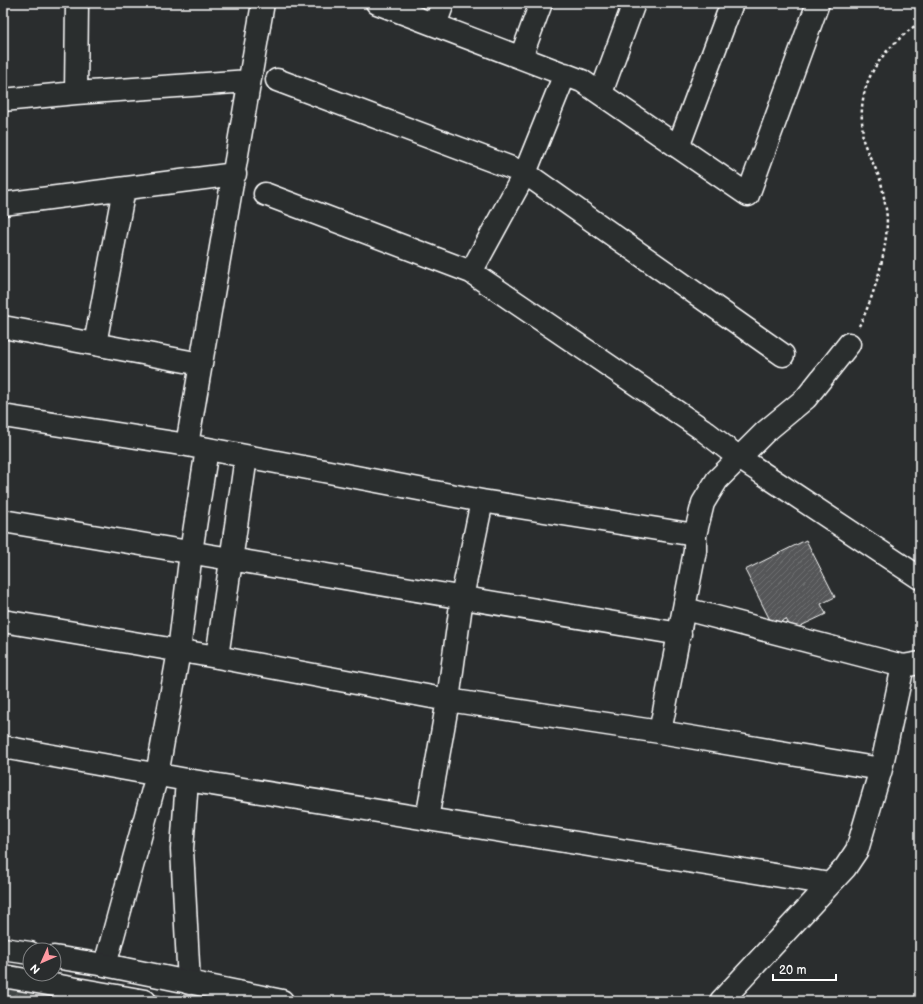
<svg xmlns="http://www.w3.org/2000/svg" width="923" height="1004" font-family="'Balsamiq Sans',sans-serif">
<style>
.grass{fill:url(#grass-tufts);stroke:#a0a2a2}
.building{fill:url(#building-hatch);stroke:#fff}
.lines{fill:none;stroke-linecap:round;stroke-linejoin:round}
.minor-casing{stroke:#fff;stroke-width:25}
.trunk-casing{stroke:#fff;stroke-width:25}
.path{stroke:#fff;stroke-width:2.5;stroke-dasharray:3 3;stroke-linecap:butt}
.minor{stroke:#2a2d2e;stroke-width:22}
.trunk{stroke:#2a2d2e;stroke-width:22}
</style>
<defs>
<pattern id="grass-tufts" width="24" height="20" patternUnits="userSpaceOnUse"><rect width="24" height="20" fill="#414445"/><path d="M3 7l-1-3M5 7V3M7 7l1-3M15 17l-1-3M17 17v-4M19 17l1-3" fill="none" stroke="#5e6061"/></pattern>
<pattern id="building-hatch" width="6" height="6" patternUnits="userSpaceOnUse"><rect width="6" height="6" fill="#555758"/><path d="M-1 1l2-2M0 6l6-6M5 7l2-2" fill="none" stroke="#6e7071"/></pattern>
</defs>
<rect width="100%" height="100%" fill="#2a2d2e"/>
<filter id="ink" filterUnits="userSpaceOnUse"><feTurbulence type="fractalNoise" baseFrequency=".025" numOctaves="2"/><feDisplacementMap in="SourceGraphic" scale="8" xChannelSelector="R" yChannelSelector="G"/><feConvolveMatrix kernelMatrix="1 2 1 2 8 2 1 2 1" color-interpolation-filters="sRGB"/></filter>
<g filter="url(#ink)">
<path class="grass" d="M3,968L193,1001H3Z"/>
<path class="building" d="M806,540L835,597L821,604L826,614L792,630L786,619L773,626L745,570Z"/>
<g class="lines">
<g class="minor-casing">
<path id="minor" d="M377,3L582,81L748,195L818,3
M435,25L443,3
M521,57L541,3
M277,80L525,173L565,74
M76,93L77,3
M601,93L634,3
M3,100L76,93L249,81
M678,147L732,3
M265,194L471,272L525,173L783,355
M3,204L235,174
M471,272L702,429L738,457L920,578
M3,327L201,364
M95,344L124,189
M3,416L187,445L482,501L695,535V551L660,732
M187,445L263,3
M3,521L680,634
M695,535L703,503L717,480L765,432L806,398L849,344
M685,609L903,666L920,663
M3,621L217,657L448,700L660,732L881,769
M217,657L246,457
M3,747L187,780L830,884
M187,780L182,849L189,983
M427,819L448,700L462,597L482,501
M105,965L157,775L179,651L191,552L207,449
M721,1001L845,868L857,850L881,769L903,666"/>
</g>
<g class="trunk-casing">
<path id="trunk" d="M3,949L30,953
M54,957L105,965L282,1001
M3,976L145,1001"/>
</g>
<path class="path" d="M859,326C874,298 891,241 886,209C884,199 883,188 880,179C875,166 867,153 863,140C862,134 863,127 862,122C859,76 885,48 920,22"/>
<use href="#minor" class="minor"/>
<use href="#trunk" class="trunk"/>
</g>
</g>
<rect width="923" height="1004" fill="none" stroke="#2a2d2e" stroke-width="16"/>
<rect x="8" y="8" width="907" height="988" fill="none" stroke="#fff" stroke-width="1.5" filter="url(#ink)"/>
<g transform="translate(42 962) rotate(225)"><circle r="19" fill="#2a2d2e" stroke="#7f8182"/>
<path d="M0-3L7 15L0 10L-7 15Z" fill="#ff9aa2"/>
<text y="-6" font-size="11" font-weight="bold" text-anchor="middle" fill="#ffffff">N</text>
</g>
<path d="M773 974v6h63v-6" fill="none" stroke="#ffffff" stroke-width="2"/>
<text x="779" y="974" font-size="12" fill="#ffffff" stroke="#2a2d2e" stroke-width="3" paint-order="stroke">20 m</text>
</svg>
